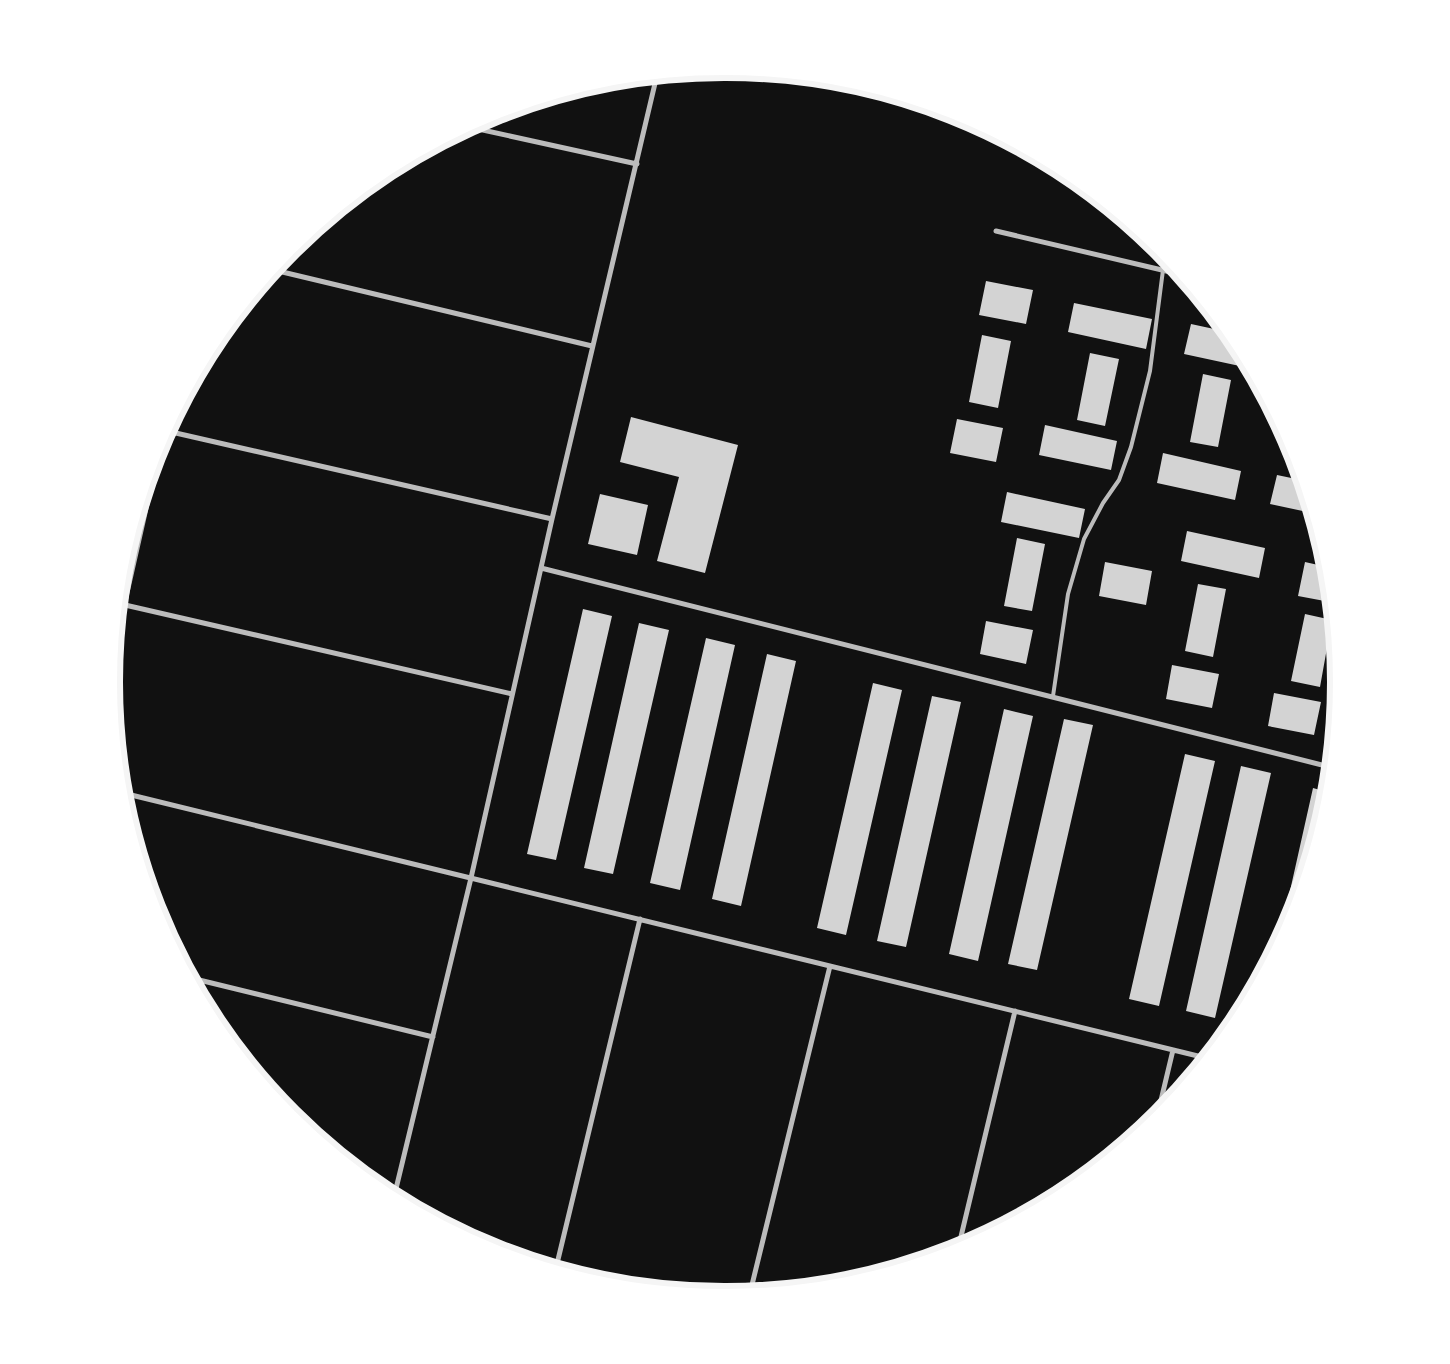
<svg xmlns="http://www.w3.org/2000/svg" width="1450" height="1364" font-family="'Varela Round',sans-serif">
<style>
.building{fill:#d3d3d3}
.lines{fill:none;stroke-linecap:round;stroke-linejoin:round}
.service{stroke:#bcbcbc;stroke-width:4}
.minor{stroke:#bcbcbc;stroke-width:5}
.rim{fill:none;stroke:#f5f5f5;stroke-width:6}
</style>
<rect width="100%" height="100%" fill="#111"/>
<path class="building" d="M986,281L1033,290L1026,324L979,315Z
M1074,303L1152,319L1146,349L1068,332Z
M1191,324L1228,332L1235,342L1249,368L1184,354Z
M982,335L1011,341L998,408L969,402Z
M1090,353L1119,359L1105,426L1077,420Z
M1203,374L1231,380L1218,447L1190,442Z
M631,417L738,445L705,573L657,561L679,477L620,462Z
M957,419L1003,428L996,462L950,453Z
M1045,425L1117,441L1111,470L1039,455Z
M1163,453L1241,471L1235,500L1157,483Z
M1277,475L1301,480L1312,513L1270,504Z
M1007,492L1085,509L1079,538L1001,522Z
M600,494L648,505L637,555L588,544Z
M1187,531L1265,548L1259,578L1181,561Z
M1017,538L1045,544L1032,611L1004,606Z
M1105,562L1152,571L1146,605L1099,596Z
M1305,562L1327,567L1330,602L1298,596Z
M1198,584L1226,589L1213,657L1185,651Z
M583,609L612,616L556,860L527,854Z
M1305,614L1332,620L1320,687L1291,681Z
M986,621L1033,630L1026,664L980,654Z
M639,623L669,630L613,874L584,868Z
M706,638L735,645L680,890L650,883Z
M767,654L796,661L741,906L712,899Z
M1172,665L1219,674L1212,708L1166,699Z
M873,683L902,690L846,935L817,928Z
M1274,693L1321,702L1314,735L1268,726Z
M932,696L961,702L906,947L877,941Z
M1004,709L1033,716L978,961L949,954Z
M1064,719L1093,725L1037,970L1008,964Z
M1185,754L1215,761L1159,1006L1129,999Z
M1241,766L1271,773L1215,1018L1186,1011Z
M1313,788L1327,792L1326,802L1291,917L1279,940Z"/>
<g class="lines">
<path class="service" d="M1053,696L1068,594L1084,539L1103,503L1119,480L1131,447L1150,371L1163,270"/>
<path class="minor" d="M469,127L637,164
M996,231L1179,274
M274,270L592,346
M167,431L552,519
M541,568L1330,767
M125,605L512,694
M115,646L161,442
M123,793L1206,1058
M191,978L433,1037
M1157,1117L1173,1050
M386,1193L395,1195
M394,1197L471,878L552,519L657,75
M958,1249L1015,1011
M556,1268L640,919
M750,1293L830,966"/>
</g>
<path d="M0 0H1450V1364H0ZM724 78H726A604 604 0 0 1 1330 682V682A604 604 0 0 1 726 1286H724A604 604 0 0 1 120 682V682A604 604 0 0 1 724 78Z" fill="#fff" fill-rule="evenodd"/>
<path class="rim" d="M724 78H726A604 604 0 0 1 1330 682V682A604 604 0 0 1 726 1286H724A604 604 0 0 1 120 682V682A604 604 0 0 1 724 78Z"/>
</svg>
